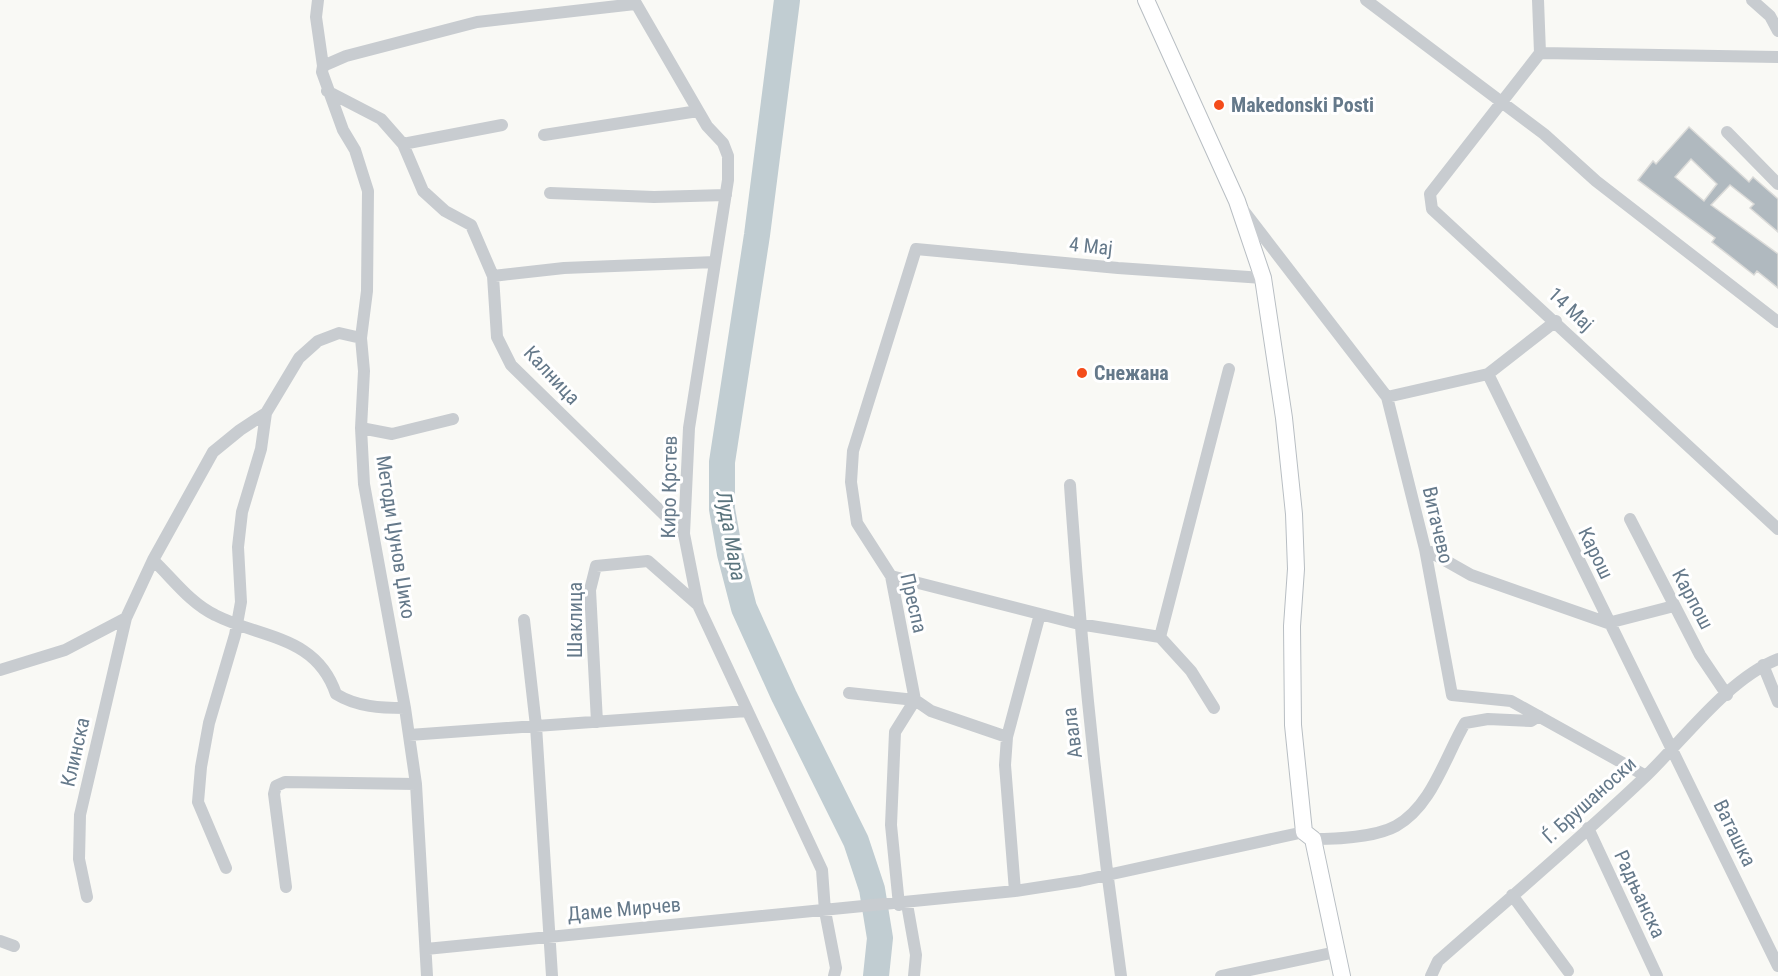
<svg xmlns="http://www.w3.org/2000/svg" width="1778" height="976" font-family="'Roboto Condensed',sans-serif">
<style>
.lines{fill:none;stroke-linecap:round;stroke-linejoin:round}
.river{stroke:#c1cdd2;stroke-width:26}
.building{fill:#b0b9bf;stroke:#dadad8;stroke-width:1.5;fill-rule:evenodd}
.secondary-casing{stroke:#b8bec3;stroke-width:18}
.minor{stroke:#c8ccd0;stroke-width:12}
.secondary{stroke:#fff;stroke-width:16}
.poi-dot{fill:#f44c1a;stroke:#fff;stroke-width:2}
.labels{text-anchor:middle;stroke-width:6;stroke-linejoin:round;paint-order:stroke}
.poi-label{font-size:20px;font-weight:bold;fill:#65798a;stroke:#fff;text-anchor:start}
.street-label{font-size:20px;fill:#65798a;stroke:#fff}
.water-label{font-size:21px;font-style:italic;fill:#5b757e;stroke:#fff}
</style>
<rect width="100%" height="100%" fill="#f9f9f5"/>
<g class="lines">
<path class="river" d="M787,0L757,235L722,462V509L730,554L744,608L784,696L856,841L872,889L880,938L876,976"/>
</g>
<path class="building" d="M1689,127L1749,182L1753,177L1778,199V232L1750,208L1754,204L1730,185L1711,205L1778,254V288L1757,271L1754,275L1712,242L1715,238L1638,180L1653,161L1656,164ZM1691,159L1717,184L1704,201L1675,177Z"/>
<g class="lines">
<g class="secondary-casing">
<path id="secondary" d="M1146,0L1237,201L1263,278L1284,418L1294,514L1296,569L1292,626L1293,725L1304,832L1313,839L1342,976"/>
</g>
<path class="minor" d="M318,0L316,17L323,66
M634,0L707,126L723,143L728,156V180L689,428L684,534L698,605L822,870L825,911L836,968L834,976
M1366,0L1544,134L1596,181L1778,322
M1538,0L1540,53
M1752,0L1770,16L1778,31
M1778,57L1540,53L1430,194L1432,209L1778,529
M327,91L381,119L403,144L423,191L445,211L471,225L493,276L497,337L511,365L684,534
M1727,132L1778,184
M544,135L698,111
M403,144L502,125
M550,193L654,197L726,195
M1243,210L1387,397L1425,549L1452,695L1511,701L1646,776
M493,276L564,268L715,262
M1488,374L1778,966
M1387,397L1488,374L1556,321
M361,428L392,434L453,419
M1070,485C1081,649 1098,813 1121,976
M1630,519L1700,655L1727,695
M1425,549L1471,575L1608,623L1674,606
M153,560C173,579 190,603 215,615C262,639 316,635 336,694C357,707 381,708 405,708
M891,576L1079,624L1160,637L1191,671L1214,708
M524,620L536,726L552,976
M1160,637L1229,369
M1763,665L1778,702
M0,670L65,650L126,618L153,560L213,452L240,430L266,413L299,358L318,341L339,333L361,338
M849,693L915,700L931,711L1007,737
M597,722L590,590L596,566L648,561L698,605
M409,735L747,711
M1588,828L1657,976
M1313,839C1336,839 1376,837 1396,826C1432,806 1445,757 1465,723L1488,719L1531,721L1539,716
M226,868L198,802L201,767L209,723L235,635L241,602L238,547L242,512L261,449L266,413
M286,887L274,794L276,786L285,782L416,784
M1015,891L1005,765L1007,737L1040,614
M1512,895L1568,971
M87,897L79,859L80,815L126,618
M907,904L916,955L914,976
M899,905L891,825L895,732L915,700L891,576L857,523L851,482L853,451L916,249L1118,268L1263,278
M0,941L14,946
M426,949L1015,891L1080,881L1304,832
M427,976L416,784L405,708L364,484L361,428L364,371L361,338L367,291L368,191L355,150L343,130L322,72L323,66L346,56L477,22L635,4
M1221,976L1336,952
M1431,976L1438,961C1507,900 1579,840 1646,776C1684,739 1729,678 1778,659"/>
<use href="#secondary" class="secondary"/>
</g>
<g class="poi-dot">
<circle cx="1219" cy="105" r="6"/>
<circle cx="1082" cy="373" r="6"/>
</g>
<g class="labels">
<g class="poi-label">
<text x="1231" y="112">Makedonski Posti</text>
<text x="1094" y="380">Снежана</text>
</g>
<g class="street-label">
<text transform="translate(1091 246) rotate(6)" y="7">4 Мај</text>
<text transform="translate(1571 309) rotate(43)" y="7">14 Мај</text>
<text transform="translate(552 375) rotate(47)" y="7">Калница</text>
<text transform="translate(669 487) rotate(-89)" y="7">Киро Крстев</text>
<text transform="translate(1438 525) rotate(77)" y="7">Витачево</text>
<text transform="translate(396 537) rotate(81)" y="7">Методи Џунов Џико</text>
<text transform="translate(1596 553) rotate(64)" y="7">Карош</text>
<text transform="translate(1693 599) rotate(62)" y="7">Карпош</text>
<text transform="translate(914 603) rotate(77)" y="7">Преспа</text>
<text transform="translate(575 620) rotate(-90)" y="7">Шаклица</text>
<text transform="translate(1072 733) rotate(-97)" y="7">Авала</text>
<text transform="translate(75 752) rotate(-77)" y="7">Клинска</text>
<text transform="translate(1589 800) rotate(-42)" y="7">Ѓ. Брушаноски</text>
<text transform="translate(1735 833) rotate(64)" y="7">Ваташка</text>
<text transform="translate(1640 894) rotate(65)" y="7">Радњанска</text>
<text transform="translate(624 909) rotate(-5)" y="7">Даме Мирчев</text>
</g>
<g class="water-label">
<text transform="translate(731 536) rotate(80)" y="7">Луда Мара</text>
</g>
</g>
</svg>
